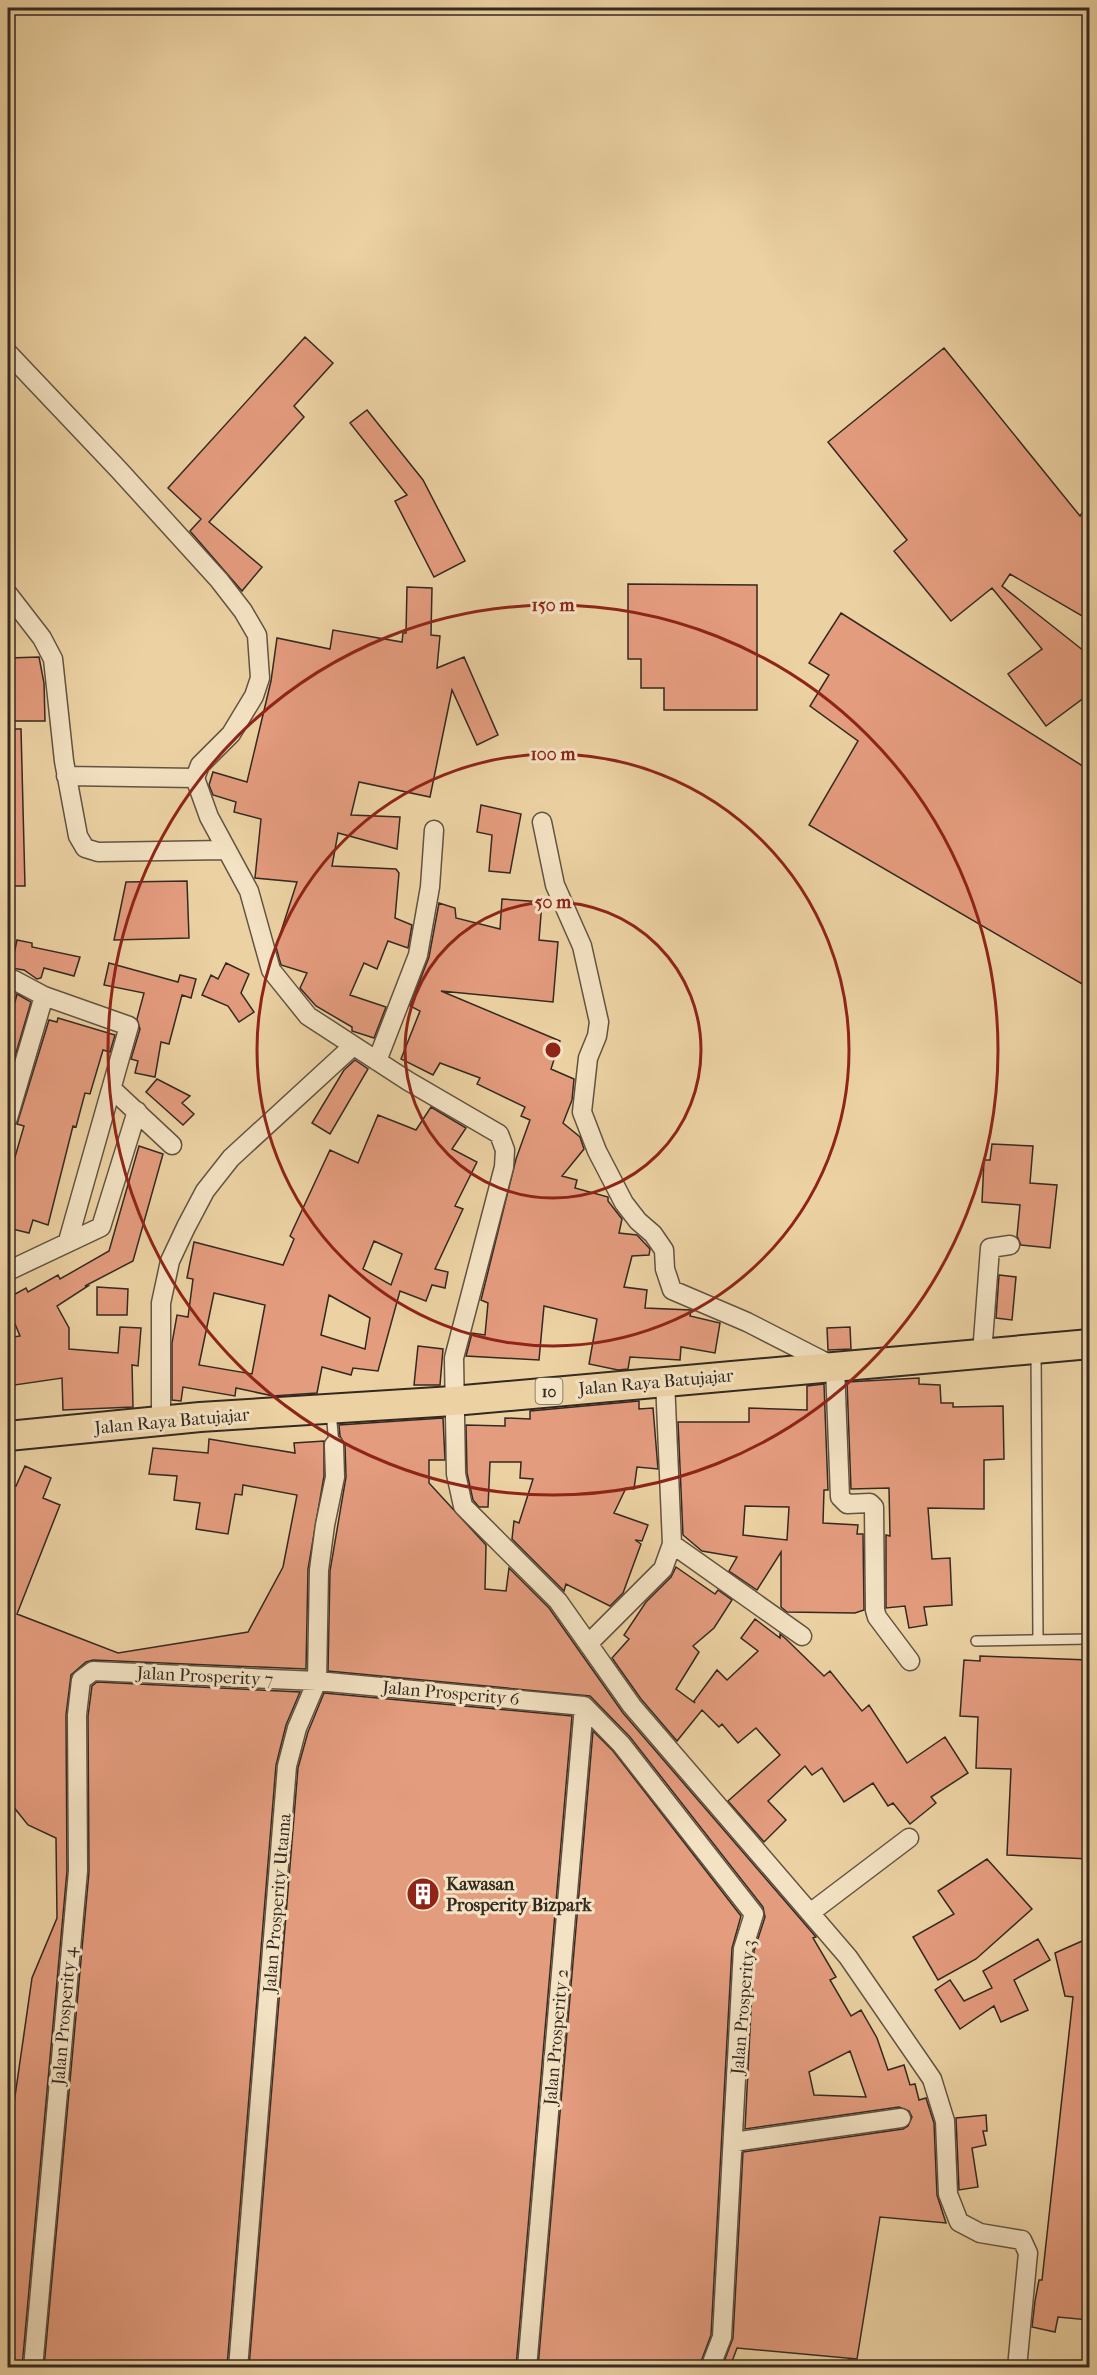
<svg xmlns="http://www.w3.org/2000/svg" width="1097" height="2375" font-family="'IM FELL French Canon',serif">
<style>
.building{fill:#e49c7e;stroke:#342921;stroke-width:1.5;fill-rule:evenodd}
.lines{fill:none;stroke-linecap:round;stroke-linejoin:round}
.service-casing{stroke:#625342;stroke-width:12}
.minor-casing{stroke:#625342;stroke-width:21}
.trunk-casing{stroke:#342921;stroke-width:32}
.service{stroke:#f3e2c3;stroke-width:9}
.minor{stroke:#f3e2c3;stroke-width:18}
.trunk{stroke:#ecd2a3;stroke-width:28}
.ring{fill:none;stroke:#8f2418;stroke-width:3}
.labels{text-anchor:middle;stroke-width:6;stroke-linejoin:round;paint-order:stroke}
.shield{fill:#f3e2c3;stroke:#6d6052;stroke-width:1.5}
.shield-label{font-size:16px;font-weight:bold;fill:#342921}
.street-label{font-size:18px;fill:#342921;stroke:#f3e2c3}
.poi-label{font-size:18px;font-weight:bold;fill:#342921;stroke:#f3e2c3;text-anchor:start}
.centre{fill:#8f2418;stroke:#f3e2c3;stroke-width:3}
.ring-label{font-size:18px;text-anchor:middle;font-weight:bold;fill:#8f2418;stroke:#f3e2c3;stroke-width:6;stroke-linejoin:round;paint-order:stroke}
</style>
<rect width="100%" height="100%" fill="#ecd2a3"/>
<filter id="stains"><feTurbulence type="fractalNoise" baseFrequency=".00333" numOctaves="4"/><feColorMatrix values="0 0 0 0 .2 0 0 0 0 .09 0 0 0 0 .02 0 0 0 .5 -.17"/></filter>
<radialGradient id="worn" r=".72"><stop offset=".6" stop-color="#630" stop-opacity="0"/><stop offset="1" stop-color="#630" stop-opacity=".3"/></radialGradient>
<path class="building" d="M305,337L333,363L294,406L304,417L209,522L262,567L242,591L190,531L201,519L168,488Z
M944,348L1080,516L1089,503V620L1010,574L1002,586L1089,655V694L1046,726L1008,674L1042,649L992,588L951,621L894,551L907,540L828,442Z
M367,410L423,480L465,561L434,577L395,501L407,495L350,423Z
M628,584L757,585V710H664V688H641V659H628Z
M407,587L432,588L431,635L440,636L437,668L464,657L498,735L477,745L452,690L430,797L359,782L351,815L400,817L397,849L338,833L332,866L396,869L399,873L395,918L412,925L408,948L388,941L377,969L364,963L350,995L386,1007L374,1038L352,1031V1027L316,1006L300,988L307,973L281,965L276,947L297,882L255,878L261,819L234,812L236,802L213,795L209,785L213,772L247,782L271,681L277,638L330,649L333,630L402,642L403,633H406Z
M841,613L1089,770V988L809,825L858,741L810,706L829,675L809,663Z
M39,657L44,683L45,721H8V658Z
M8,729H21L25,886H8Z
M481,805L521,814L510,873L489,871L492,835L477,832Z
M187,881L189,938L114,940L126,882Z
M502,899L542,902L539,940L558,942L553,1002L441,991L560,1041L551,1069L574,1079L572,1100L563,1123L580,1137L584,1149L562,1176L577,1180L575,1188L608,1197V1201L622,1219L619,1233L637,1235L650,1249L649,1255L632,1256L624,1287L647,1290L645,1308L691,1310L690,1316L720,1323L715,1353L681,1347L680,1360L630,1357L628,1369L618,1370L589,1364L597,1319L544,1306L539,1360L466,1356L472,1333L485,1335L488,1303L481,1300L516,1159L530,1120L521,1116L525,1107L477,1084L480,1078L440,1063L433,1075L401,1059L420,1011L410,1006L429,957L439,903L455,908L456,918L500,929Z
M17,940L32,943V947L80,957L74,976L44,968L41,978L37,979L24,970L11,968Z
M109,963L178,982L180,975L196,979L191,998L182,995L169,1044L161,1042L155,1077L135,1073L138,1061L131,1059L140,1029L137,1019L144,993L104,985Z
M226,963L249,974L241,993L254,1012L239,1022L228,1006L202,995L211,975L218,979Z
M17,994L31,1002L8,1080V1000L15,1002Z
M58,1018L115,1035L110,1052L103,1050L90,1094L85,1093L76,1127L73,1126L48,1225L33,1220L29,1233L8,1228V1181L24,1126L17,1124L49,1020L57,1022Z
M355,1060L368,1069L330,1134L312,1123L344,1070Z
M157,1079L190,1096L182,1103L194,1114L183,1125L146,1092Z
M431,1107L466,1128L452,1149L477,1162L455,1206L463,1209L435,1269L448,1272L445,1288L432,1285L426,1301L400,1291L378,1371L353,1368L351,1375L322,1367L317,1393L273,1396L236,1388L235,1396L183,1387L181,1401L172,1400V1343L177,1315L188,1317L193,1279L187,1278L194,1242L283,1265L294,1239L290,1236L330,1150L358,1163L378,1115L416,1130ZM374,1241L402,1254L391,1285L363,1269ZM214,1293L265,1305L252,1374L199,1365ZM329,1295L370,1318L365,1349L321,1335Z
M992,1144L1033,1146L1030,1183L1057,1185L1050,1248L1021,1245L1017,1236L1020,1205L982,1202L984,1160H990Z
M139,1146L163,1154L133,1261L85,1286H88L57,1306L69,1328V1349L118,1353L120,1327L141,1328L138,1366L132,1365L133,1407L63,1410L62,1378L8,1386V1338L20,1336L8,1307V1298L26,1288L28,1292L58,1275L60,1279L109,1251Z
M999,1275L1016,1277L1012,1320L996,1318Z
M97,1287L128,1289L127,1315H97Z
M850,1327L851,1349L828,1350L827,1328Z
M418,1346L443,1349L440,1385H414Z
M919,1378V1384L940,1385L941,1403H953V1407L1003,1406L1004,1459L984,1460V1509L928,1508L932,1559L950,1558L952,1605L924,1607L927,1625L909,1628L905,1606L886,1608V1535L890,1536L889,1488L851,1489L847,1382Z
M824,1384L828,1490H824L823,1523L858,1525L857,1534H863L864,1610L855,1613L787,1612L781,1607V1552L757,1590L729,1571L737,1557L702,1551L683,1535L678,1422H749V1408L807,1410V1386ZM745,1506L789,1507L787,1540L743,1535Z
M639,1401V1409L653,1408L658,1469L637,1467L634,1489L626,1488L614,1513L648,1525L642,1541L635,1540L641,1544L623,1593L610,1606L566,1584L564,1591L512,1539L514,1521L519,1523L533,1479L520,1478L521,1462H490L488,1507H479L473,1500L467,1473L466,1425L505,1426V1418L530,1419V1411Z
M443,1418L445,1460H429V1483L486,1545L485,1589L506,1591L509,1568L549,1608L623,1713L816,1937L813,1938L836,1977L830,1980L851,2016L861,2010L877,2038L888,2070L904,2065L910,2085L915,2084L919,2100L926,2098L934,2123L937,2195L946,2223L880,2217L857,2359L737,2348L730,2367H722L733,2338L743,2152L903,2129L908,2126L912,2117L909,2111L899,2107L745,2129L754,1951L765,1917L763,1907L630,1737L590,1696L328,1671L330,1571L346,1477L345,1445L340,1436L339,1425ZM850,2051L866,2097L814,2095L809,2072Z
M209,1439L295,1453L294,1443L324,1441V1476L308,1569L306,1669L93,1660L86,1662L71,1675L66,1715L67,1871L22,2367H8V2123L11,2124L32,1978L57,1918L56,1838L28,1825L12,1805L8,1804V1494L11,1484L16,1486L25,1466L51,1478L43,1498L60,1505L17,1614L118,1653L248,1632L283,1567L297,1495L243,1485L242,1495L235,1494L228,1534L196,1529L200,1503L174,1500L177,1476L149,1474L153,1448L208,1453Z
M676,1567L715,1594L718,1590L732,1600L714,1628L693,1646L699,1652L676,1689L695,1703L694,1701L717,1670L727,1680L758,1651L741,1638L755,1619L780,1638V1634L786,1639L824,1676L830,1671L862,1711L869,1705L907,1763L945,1737L968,1773L931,1797L936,1803L910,1824L893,1803L888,1806L873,1783L844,1802L822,1768L812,1775L805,1766L768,1801L786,1820L764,1842L728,1801L780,1755L756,1728L738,1743L722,1724L719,1727L702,1710L677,1741L641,1699L612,1658L629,1639L624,1635L646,1602L671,1577Z
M980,1656L1089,1660V1859L1007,1855L1011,1769L976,1768L978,1717L960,1716L964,1660L980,1661Z
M97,1682L300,1692L286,1725L276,1765L227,2367H44L89,1872L88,1716L92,1686Z
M324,1693L572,1716L516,2367H249L298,1768L308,1732Z
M593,1731L613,1751L741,1916L732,1948L711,2335L699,2367H538Z
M987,1859L1032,1909L976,1959L938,1980L913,1937L954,1914L938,1891Z
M1089,1938V2320L1058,2317L1055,2332L1032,2327L1035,2301L1039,2280H1042L1073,1997L1065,1996L1055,1953Z
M1038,1939L1050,1960L1014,1980L1028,2010L1001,2022L994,2006L960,2029L935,1990L950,1980L964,2001L992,1988L983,1971Z
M986,2115L987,2131H983L986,2145L972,2148L978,2187L959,2190L956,2118Z"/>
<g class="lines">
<g class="service-casing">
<path id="service" d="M1036,1351L1038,1639
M331,1411L334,1445
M976,1641L1090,1639
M850,2365L869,2368"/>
</g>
<g class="minor-casing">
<path id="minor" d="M8,353L119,470L219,580L243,611L257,635L260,678L254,696L231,734L200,765L195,778L209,817L249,891L271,970L308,1016L408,1081L499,1134L505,1150L504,1167L454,1358L456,1474L463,1506L558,1601L632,1706L848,1957L932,2079L945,2121L948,2194L959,2222L980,2233L1022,2240L1028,2253L1017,2368
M8,594L42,638L53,659L64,761L78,836L85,848L98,852L225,850
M66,776L195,778
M542,822L555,885L582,946L599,1022L597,1036L588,1058L582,1112L597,1151L624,1203L638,1221L653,1234L664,1250L665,1269L672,1290L747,1322L835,1367L840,1497L847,1504L870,1503L874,1507L875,1610L877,1617L910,1661
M14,980L44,996L129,1026L68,1241
M377,1061L418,955L430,887L434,830
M112,1089L172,1145
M8,1118L44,996
M8,1271L101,1227L137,1111
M982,1354L990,1248L1010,1245
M161,1421V1303L170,1261L186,1227L205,1191L231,1158L353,1046
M672,1544L802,1636
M589,1643L663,1569L672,1544L665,1380
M584,1706L621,1744L754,1914L743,1949L722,2337L710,2368
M810,1913L909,1838
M733,2142L901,2118
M33,2368L78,1871L77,1715L81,1680L93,1671L317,1681L584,1706
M238,2368L287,1766L297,1728L317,1681L319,1570L325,1525L335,1477L334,1445
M527,2368L584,1706"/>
</g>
<g class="trunk-casing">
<path id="trunk" d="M8,1436L200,1417L453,1401L1090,1344"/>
</g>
<use href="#service" class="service"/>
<use href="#minor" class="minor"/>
<use href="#trunk" class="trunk"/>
</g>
<g class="ring">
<circle cx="553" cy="1050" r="148"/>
<circle cx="553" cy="1050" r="296"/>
<circle cx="553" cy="1050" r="445"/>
</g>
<defs>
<g id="building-disc" transform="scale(1.725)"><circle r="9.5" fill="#8f2418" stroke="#f3e2c3"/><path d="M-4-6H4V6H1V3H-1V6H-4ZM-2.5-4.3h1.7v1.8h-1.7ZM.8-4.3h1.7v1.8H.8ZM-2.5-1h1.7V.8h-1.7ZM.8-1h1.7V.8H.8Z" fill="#fff"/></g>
</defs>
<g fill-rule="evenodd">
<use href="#building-disc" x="423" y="1894"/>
</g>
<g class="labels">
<rect class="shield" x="535.5" y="1378" width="27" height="26" rx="4.5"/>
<g class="shield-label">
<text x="549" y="1397">10</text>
</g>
<g class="street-label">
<text transform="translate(656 1382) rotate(-5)" y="6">Jalan Raya Batujajar</text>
<text transform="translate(172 1421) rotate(-5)" y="6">Jalan Raya Batujajar</text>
<text transform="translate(205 1676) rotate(3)" y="6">Jalan Prosperity 7</text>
<text transform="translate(451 1693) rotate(5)" y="6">Jalan Prosperity 6</text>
<text transform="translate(277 1903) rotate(-85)" y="6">Jalan Prosperity Utama</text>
<text transform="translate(743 2007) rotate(-85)" y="6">Jalan Prosperity 3</text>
<text transform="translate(64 2016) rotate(-85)" y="6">Jalan Prosperity 4</text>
<text transform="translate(556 2037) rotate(-85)" y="6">Jalan Prosperity 2</text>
</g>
<g class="poi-label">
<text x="446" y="1890">Kawasan<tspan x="446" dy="21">Prosperity Bizpark</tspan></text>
</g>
</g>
<circle cx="553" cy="1050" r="9" class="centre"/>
<g class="ring-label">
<text x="553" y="611">150 m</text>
<text x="553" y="760">100 m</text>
<text x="553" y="908">50 m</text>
</g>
<rect width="1097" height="2375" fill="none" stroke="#ecd2a3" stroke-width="30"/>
<rect x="9" y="9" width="1079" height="2357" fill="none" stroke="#342921" stroke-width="3"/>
<rect x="15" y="15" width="1067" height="2345" fill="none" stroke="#342921" stroke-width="1.5"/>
<rect width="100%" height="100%" filter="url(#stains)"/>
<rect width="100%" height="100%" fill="url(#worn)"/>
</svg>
